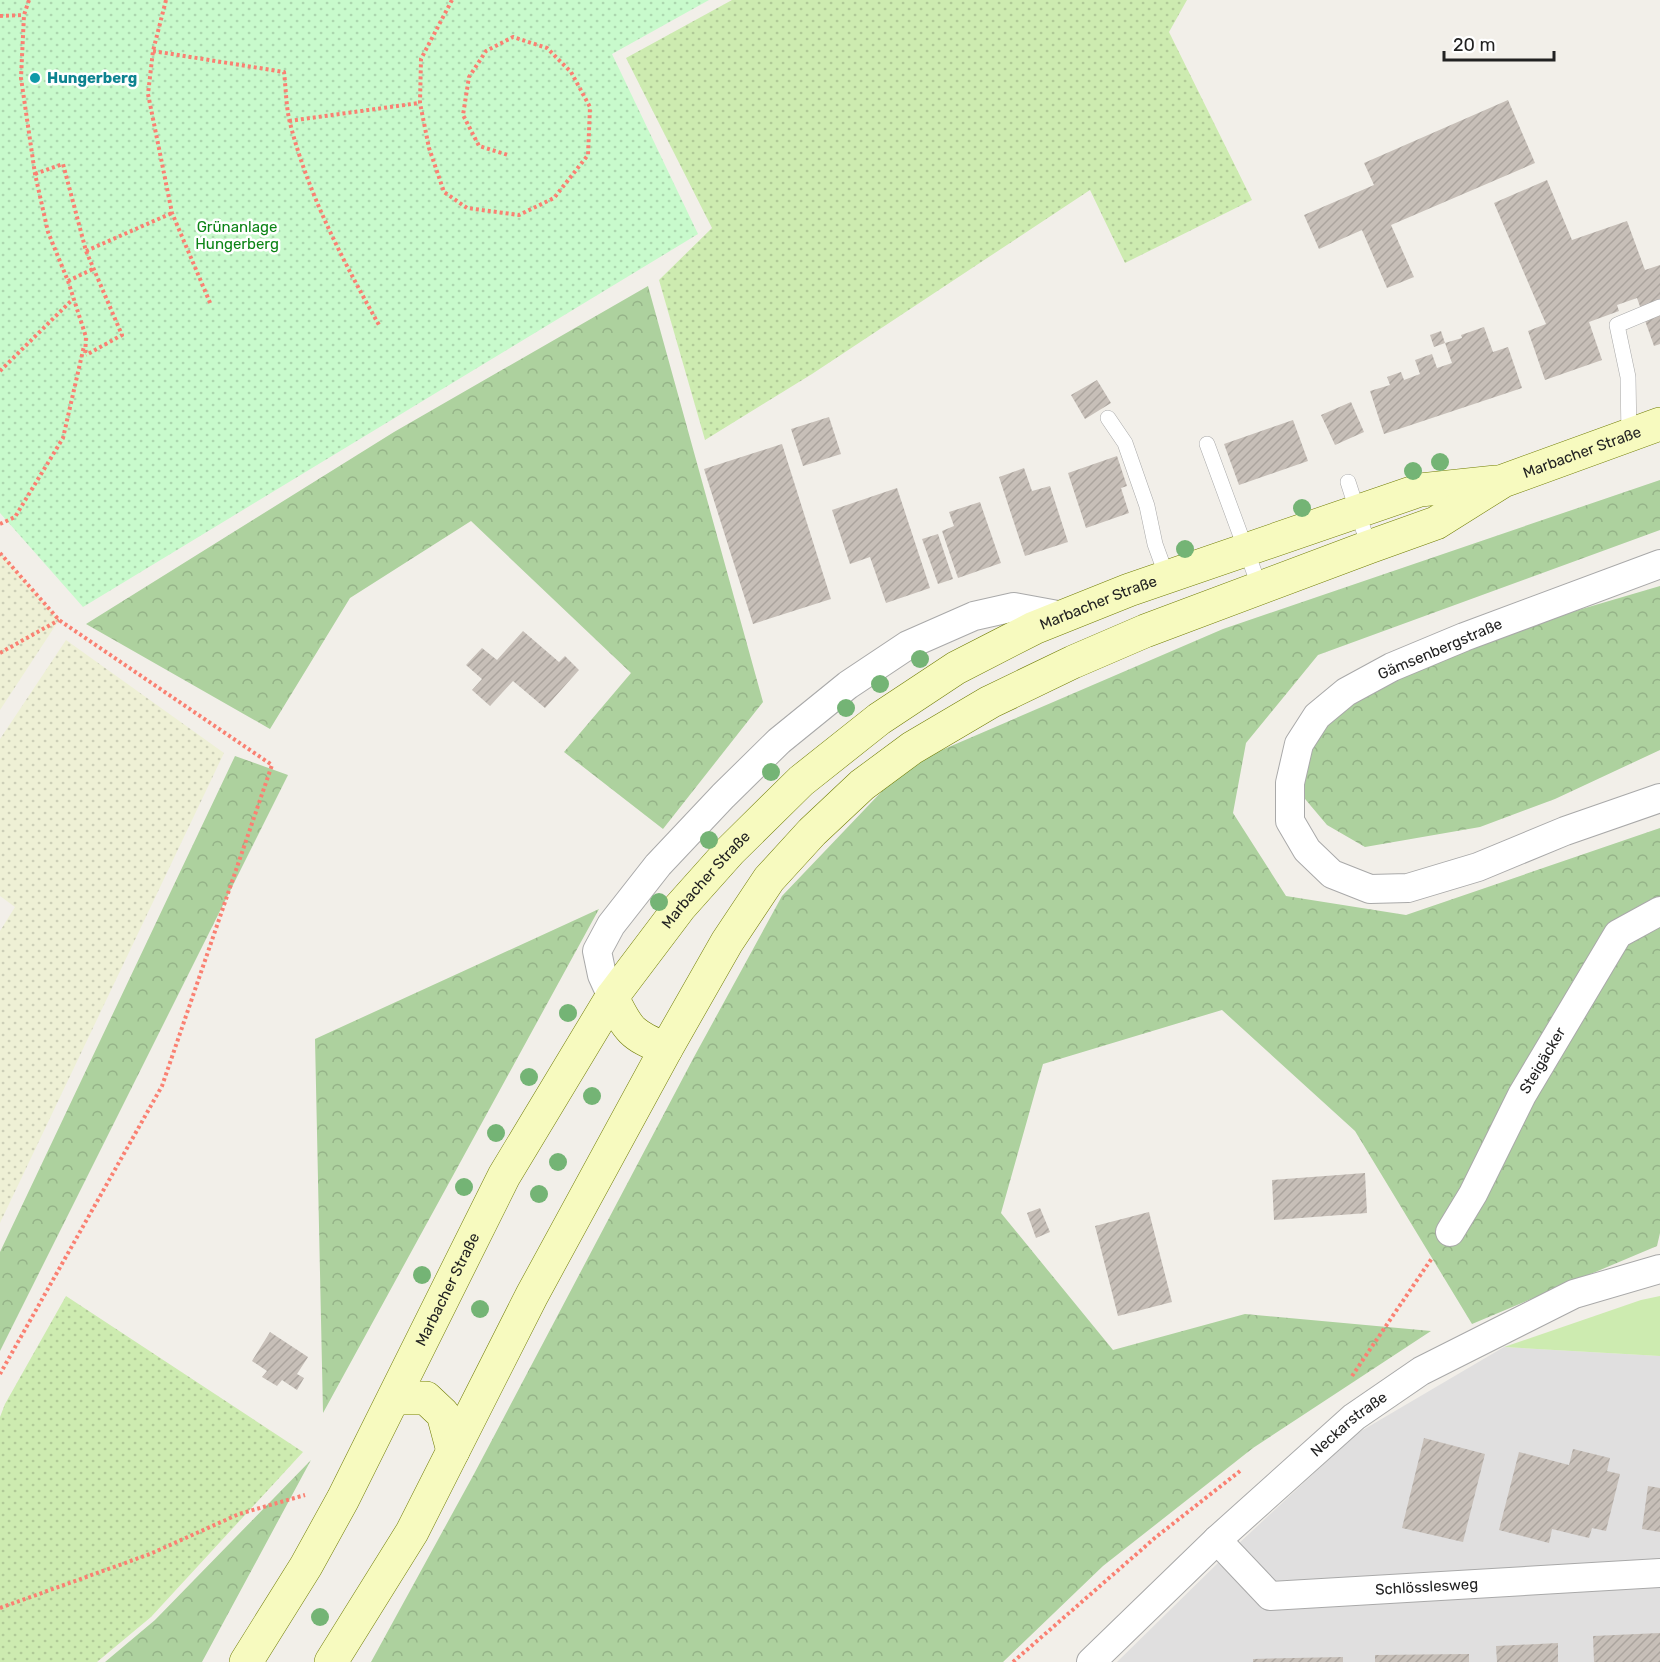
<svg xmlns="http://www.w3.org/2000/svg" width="1660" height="1662" font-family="Rubik,sans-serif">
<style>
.residential{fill:#e0dfdf}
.farmland{fill:url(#farmland-dots)}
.grass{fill:url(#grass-dots)}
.forest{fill:url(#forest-crowns)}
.park{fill:url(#park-dots)}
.garden{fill:#cdebb0}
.building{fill:url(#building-hatch)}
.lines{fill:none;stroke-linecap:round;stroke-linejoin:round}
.service-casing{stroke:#a9a9a9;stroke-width:16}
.minor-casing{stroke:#a9a9a9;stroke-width:30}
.secondary-casing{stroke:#707d05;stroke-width:34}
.path{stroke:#fa8072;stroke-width:4;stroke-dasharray:3 3;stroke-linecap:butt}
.service{stroke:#fff;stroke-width:15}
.minor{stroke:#fff;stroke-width:28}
.secondary{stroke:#f7fabf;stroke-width:33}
.tree{fill:#74b475}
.culture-dot{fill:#0f9aa8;stroke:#fff;stroke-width:2}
.labels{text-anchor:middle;stroke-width:5;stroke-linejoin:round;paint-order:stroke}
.culture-label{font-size:15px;font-weight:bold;fill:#0d838f;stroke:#fff;text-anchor:start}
.park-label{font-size:15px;fill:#0c8416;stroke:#fff}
.street-label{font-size:15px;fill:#222;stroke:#fff}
</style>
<defs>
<pattern id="farmland-dots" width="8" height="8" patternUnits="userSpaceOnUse" patternTransform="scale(1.5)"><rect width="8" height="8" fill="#eef0d5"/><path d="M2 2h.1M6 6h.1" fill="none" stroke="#ccceb7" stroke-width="1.8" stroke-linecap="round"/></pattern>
<pattern id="grass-dots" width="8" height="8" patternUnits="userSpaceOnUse" patternTransform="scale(1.5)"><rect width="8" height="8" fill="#cdebb0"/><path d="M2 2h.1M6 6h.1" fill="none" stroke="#b0c997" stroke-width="1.8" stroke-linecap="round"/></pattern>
<pattern id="forest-crowns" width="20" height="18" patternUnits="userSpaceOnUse" patternTransform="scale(1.5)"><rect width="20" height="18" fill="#add19e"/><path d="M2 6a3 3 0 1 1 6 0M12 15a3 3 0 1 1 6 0" fill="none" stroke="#95b388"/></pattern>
<pattern id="park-dots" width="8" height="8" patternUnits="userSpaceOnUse" patternTransform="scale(1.5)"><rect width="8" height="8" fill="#c8facc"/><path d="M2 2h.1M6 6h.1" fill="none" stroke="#acd6af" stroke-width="1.8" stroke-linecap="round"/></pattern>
<pattern id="building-hatch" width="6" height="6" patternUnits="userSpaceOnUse" patternTransform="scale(1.5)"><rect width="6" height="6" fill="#c7bfb8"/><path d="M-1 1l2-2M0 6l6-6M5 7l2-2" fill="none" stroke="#aba49e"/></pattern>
</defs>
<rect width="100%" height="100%" fill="#f2efe9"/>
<path class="residential" d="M1504,1347L1660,1356V1662H1117L1222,1559L1356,1434Z"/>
<path class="farmland" d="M0,552L59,620L0,710Z
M66,640L224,753L0,1223V931L15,907L0,896V739Z"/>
<path class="grass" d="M732,0H1187L1169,32L1252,200L1125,263L1090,190L812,374L705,440L659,280L712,228L626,58Z
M66,1296L303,1452L151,1617L97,1662H0V1417L5,1404Z"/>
<path class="forest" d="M648,286L763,702L663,829L564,752L631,673L471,521L350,598L270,729L86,624L394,432Z
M1660,480V530L1318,655L1246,743L1233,813L1286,896L1406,915L1660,828V1233L1657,1246L1472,1324L1355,1131L1222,1010L1043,1064L1001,1213L1113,1350L1245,1314L1431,1331L1253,1448L1103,1566L1003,1662H371L474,1474L694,1057L782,896L907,765L1223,629Z
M1660,586V750L1555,799L1480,827L1365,847L1327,825L1295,787L1322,714L1432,653Z
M235,756L288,775L0,1351V1252Z
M599,909L323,1413L315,1039Z
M311,1460L202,1662H105L155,1620Z"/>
<path class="park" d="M0,0H709L612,54L698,234L83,607L0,513Z"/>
<path class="garden" d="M1660,1296V1356L1504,1347L1641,1300Z"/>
<path class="building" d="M1508,100L1535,163L1391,225L1414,277L1387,288L1362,230L1319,249L1304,215L1374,185L1364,163Z
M1547,180L1572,240L1627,221L1645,270L1660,265V344L1654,346L1637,298L1617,305L1619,311L1589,322L1602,360L1545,380L1528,331L1546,324L1494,203Z
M1484,327L1493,352L1508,347L1522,388L1384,434L1370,391L1390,385L1387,377L1401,372L1404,380L1420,374L1415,360L1432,354L1437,368L1452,363L1445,343L1462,338L1461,335Z
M1441,331L1445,343L1434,347L1430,335Z
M1097,380L1111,403L1085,419L1071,395Z
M1351,402L1364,432L1335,445L1321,415Z
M829,417L841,454L803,466L791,429Z
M1293,420L1308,461L1239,485L1224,444Z
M782,444L831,599L753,624L704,469Z
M1117,456L1127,486L1121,488L1129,513L1086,528L1068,473Z
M1024,468L1032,491L1050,486L1068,542L1025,556L999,477Z
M897,488L930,588L886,603L870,557L850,564L832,510Z
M980,502L1001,563L958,578L942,531L954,526L949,512Z
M938,534L953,579L938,584L922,539Z
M523,631L559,662L565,656L579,670L545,708L513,681L490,706L472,690L482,679L466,665L482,648L497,660Z
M1365,1173L1367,1213L1274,1220L1272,1180Z
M1040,1208L1050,1232L1036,1238L1027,1213Z
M1149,1212L1172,1302L1118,1316L1095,1226Z
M270,1332L308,1357L297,1374L304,1378L297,1390L282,1380L277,1386L262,1377L267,1371L252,1361Z
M1424,1438L1485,1454L1463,1542L1402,1528Z
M1573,1449L1610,1458L1607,1471L1620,1474L1606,1531L1592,1528L1589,1538L1552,1529L1549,1543L1499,1530L1519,1452L1569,1465Z
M1648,1486L1660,1488V1532L1642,1529Z
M1660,1633V1662H1594L1593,1636Z
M1558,1643V1662H1497L1496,1646Z
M1469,1654V1662H1375V1655Z
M1343,1657V1662H1253V1659Z"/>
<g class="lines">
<g class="service-casing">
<path id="service" d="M1108,418L1125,443L1147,506L1155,544L1167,577
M1629,436L1628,377L1617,325L1660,307
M1207,444L1260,588
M1348,482L1369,547"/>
</g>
<g class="minor-casing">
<g id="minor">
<path d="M1660,564L1464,637L1392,667L1346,692L1317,716L1299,744L1290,783V821L1307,850L1332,874L1370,889L1408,888L1478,867L1565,831L1660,798"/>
<path d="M612,997L602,975L597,951L611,925L658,865L723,796L779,741L848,685L908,645L974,616L1014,607L1063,616"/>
<path id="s1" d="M1450,1232L1473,1194L1522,1095L1618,934L1660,911"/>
<path id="s2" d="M1217,1540L1270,1596L1660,1573"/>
<path id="s3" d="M1091,1662L1217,1540L1354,1417L1421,1371L1574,1294L1660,1269"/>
</g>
</g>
<g class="secondary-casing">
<g id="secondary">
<path d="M612,997C628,1030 631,1035 666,1049"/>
<path d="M394,1398H426L443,1414L453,1451"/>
<path id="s4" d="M246,1662L306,1566L343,1499L504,1176L612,997L680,907L730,851L801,781L879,719L956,668L1034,628L1129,590L1420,490L1496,482"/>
<path id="s5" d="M331,1662L412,1532L532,1295L666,1049L727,942L769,879L812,832L862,785L912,748L990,702L1073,662L1145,631L1369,547L1436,523L1503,481L1660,424"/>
</g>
</g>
<path class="path" d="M29,0L24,15L21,78L35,174L48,232L68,281L86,337L85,356
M166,0L153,51L148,94L172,213L211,305
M452,0L421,59L420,103L429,148L444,192L467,208L519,215L554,198L588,155L590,107L571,72L547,48L513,37L486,51L469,77L463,115L479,146L508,155
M0,16L24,15
M153,51L284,72C286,89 286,107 290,123C308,194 343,261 379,325
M289,121L419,103
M35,174L63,164L86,251L122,335L86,355
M86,251L172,213
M68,281L93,269
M0,371L73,299
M0,524L15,517L63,438L84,346
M0,553L59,620L272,765L162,1086L0,1374
M0,653L59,620
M1352,1376L1432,1258
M0,1608L150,1554L239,1514L305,1495
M1013,1662L1156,1537L1240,1471"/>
<use href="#service" class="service"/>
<use href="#minor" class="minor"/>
<use href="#secondary" class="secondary"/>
</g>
<g class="tree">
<circle cx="1440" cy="462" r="9"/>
<circle cx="1413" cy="471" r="9"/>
<circle cx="1302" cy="508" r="9"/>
<circle cx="1185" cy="549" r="9"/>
<circle cx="920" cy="659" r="9"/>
<circle cx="880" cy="684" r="9"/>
<circle cx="846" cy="708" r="9"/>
<circle cx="771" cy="772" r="9"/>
<circle cx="709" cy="840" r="9"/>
<circle cx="659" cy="902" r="9"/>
<circle cx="568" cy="1013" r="9"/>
<circle cx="529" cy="1077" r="9"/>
<circle cx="592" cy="1096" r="9"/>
<circle cx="496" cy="1133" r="9"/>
<circle cx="558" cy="1162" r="9"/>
<circle cx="464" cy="1187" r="9"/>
<circle cx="539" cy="1194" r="9"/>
<circle cx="422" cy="1275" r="9"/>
<circle cx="480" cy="1309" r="9"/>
<circle cx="320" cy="1617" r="9"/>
</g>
<circle class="culture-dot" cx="35" cy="78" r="6"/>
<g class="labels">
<g class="culture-label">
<text x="47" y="83">Hungerberg</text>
</g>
<g class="park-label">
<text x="237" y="232">Grünanlage<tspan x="237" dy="17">Hungerberg</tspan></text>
</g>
<g class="street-label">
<text dy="5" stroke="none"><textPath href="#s5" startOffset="1827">Marbacher Straße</textPath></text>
<text dy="5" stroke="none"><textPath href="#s4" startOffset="1396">Marbacher Straße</textPath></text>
<text transform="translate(1440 649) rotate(-23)" y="5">Gämsenbergstraße</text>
<text dy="5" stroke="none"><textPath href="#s4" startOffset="910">Marbacher Straße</textPath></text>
<text dy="5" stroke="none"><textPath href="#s1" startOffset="195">Steigäcker</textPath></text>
<text dy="5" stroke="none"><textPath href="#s4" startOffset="424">Marbacher Straße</textPath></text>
<text dy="5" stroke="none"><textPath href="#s3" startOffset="351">Neckarstraße</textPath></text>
<text dy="5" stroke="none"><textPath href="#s2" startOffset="234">Schlösslesweg</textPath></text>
</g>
</g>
<path d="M1444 51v9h110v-9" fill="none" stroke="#222222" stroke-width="3"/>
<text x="1453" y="51" font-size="18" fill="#222222" stroke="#ffffff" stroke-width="4.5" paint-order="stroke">20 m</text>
</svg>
